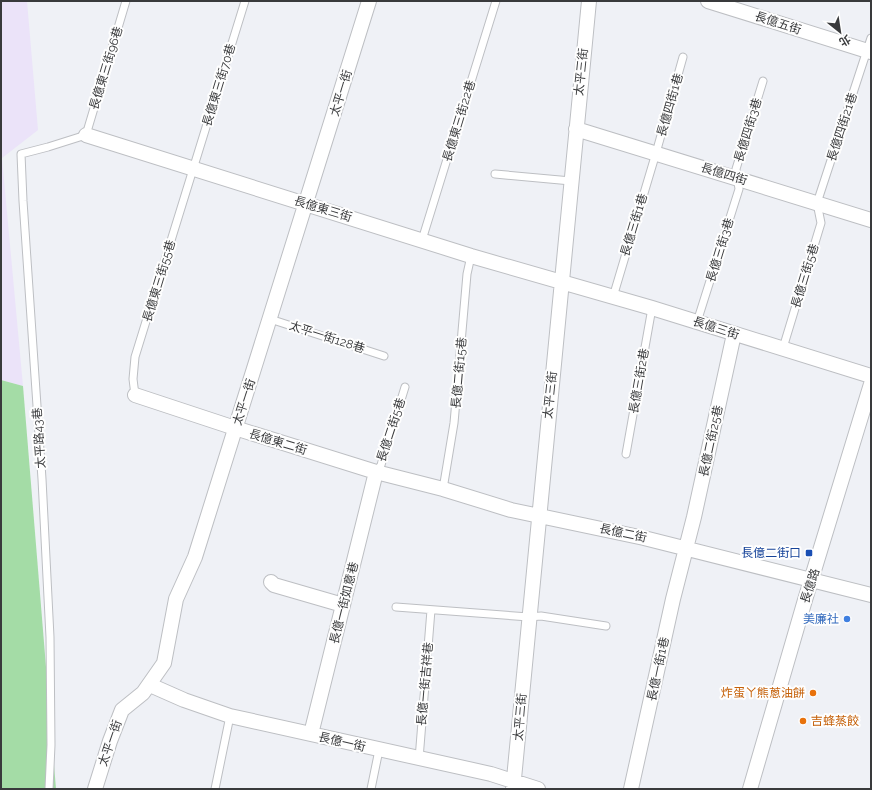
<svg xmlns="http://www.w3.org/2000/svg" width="872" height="790" font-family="Raleway,'Noto Sans TC',sans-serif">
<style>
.education{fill:#ebe3f9}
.green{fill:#a4dca6}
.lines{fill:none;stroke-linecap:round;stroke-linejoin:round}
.lane-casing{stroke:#bdbfc3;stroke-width:9}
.street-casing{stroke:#bdbfc3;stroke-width:16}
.lane{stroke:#fff;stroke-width:7}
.street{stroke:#fff;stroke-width:14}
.transit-dot{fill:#1a4fb4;stroke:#fefefe;stroke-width:1.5}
.shop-dot{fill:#3f7fe0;stroke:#fefefe;stroke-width:1.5}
.food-dot{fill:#e8710a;stroke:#fefefe;stroke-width:1.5}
.labels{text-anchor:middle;stroke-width:4;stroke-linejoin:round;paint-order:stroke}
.street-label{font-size:12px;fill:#393a3c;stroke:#fefefe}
.transit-label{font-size:12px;fill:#164399;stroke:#fefefe;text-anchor:end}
.shop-label{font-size:12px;fill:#366cbe;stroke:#fefefe;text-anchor:end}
.food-label{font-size:12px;fill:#c56008;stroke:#fefefe;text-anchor:end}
</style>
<rect width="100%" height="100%" fill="#eff1f6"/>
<path class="education" d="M1,1H27L38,130L2,158L23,386L1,380Z"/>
<path class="green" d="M1,380L23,386L56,789H1Z"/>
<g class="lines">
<g class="lane-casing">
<path id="lane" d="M495,174L571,181
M422,240L496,1
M613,297L656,153L683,57
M270,319L384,356
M697,322L739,189L736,169L763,81
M783,348L821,223L817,203L871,38
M135,395L133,379L135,357L245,1
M626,454L652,308
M376,472L381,465L405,387
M443,489L454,423L467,274L471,256
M396,607L529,617L541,616L606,626
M419,759L431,610
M49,789L51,745L50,637L42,479L23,201L21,154L48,147L86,135L126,1
M215,789L230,716
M371,789L379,750"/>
</g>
<g class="street-casing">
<path id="street" d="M708,1L871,52
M576,129L871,220
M86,135L471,256L652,308L871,376
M135,395L235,428L376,472L443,489L511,510L644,538L871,595
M271,582L274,585L343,605
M150,685L184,700L230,716L491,774L538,789
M311,734L376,472
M95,789L110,741L122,710L143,693L164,663L176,599L195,557L369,1
M513,789L589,1
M631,789L673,599L694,517L734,334
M750,789L805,600L871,384"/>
</g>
<use href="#lane" class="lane"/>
<use href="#street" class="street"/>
</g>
<rect class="transit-dot" x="805" y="549" width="8" height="8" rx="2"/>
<circle class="shop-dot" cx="847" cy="619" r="4"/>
<g class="food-dot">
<circle cx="813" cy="693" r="4"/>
<circle cx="803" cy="721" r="4"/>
</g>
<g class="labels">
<g class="street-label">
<text transform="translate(778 23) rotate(18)" y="4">長億五街</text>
<text transform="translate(106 68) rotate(-73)" y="4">長億東三街96巷</text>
<text transform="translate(581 72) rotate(-84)" y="4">太平三街</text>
<text transform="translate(219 85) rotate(-73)" y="4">長億東三街70巷</text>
<text transform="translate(341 93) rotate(-73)" y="4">太平一街</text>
<text transform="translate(670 105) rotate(-74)" y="4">長億四街1巷</text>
<text transform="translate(459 121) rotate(-73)" y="4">長億東三街22巷</text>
<text transform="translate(842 127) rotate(-72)" y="4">長億四街21巷</text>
<text transform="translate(748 130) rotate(-73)" y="4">長億四街3巷</text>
<text transform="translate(724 174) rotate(17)" y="4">長億四街</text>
<text transform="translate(323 209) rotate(17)" y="4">長億東三街</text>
<text transform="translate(634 225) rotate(-73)" y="4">長億三街1巷</text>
<text transform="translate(720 250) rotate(-73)" y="4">長億三街3巷</text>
<text transform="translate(805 276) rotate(-73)" y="4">長億三街5巷</text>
<text transform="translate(159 281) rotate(-73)" y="4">長億東三街55巷</text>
<text transform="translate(716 328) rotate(18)" y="4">長億三街</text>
<text transform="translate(327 337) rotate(18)" y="4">太平一街128巷</text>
<text transform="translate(459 373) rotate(-85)" y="4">長億二街15巷</text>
<text transform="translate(639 381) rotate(-80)" y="4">長億三街2巷</text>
<text transform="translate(550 395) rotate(-84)" y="4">太平三街</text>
<text transform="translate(244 402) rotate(-72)" y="4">太平一街</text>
<text transform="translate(391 430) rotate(-72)" y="4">長億二街5巷</text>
<text transform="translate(39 438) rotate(-94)" y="4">太平路43巷</text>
<text transform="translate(711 441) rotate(-78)" y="4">長億二街25巷</text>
<text transform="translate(278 442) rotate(17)" y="4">長億東二街</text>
<text transform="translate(623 533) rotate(12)" y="4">長億二街</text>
<text transform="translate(810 586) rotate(-72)" y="4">長億路</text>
<text transform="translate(344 603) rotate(-76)" y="4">長億一街如意巷</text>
<text transform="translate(658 669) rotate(-78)" y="4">長億一街1巷</text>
<text transform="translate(425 684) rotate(-85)" y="4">長億一街吉祥巷</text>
<text transform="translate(520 717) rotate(-85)" y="4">太平三街</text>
<text transform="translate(342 742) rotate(13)" y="4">長億一街</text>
<text transform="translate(110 743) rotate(-71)" y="4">太平一街</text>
</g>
<g class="transit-label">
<text x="801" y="557">長億二街口</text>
</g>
<g class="shop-label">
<text x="839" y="623">美廉社</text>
</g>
<g class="food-label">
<text x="805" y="697">炸蛋ㄚ熊蔥油餅</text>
<text x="811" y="725" text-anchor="start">吉蜂蒸餃</text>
</g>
</g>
<rect width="872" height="790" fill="none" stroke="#393a3c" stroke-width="4"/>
<g transform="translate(840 32) rotate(150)" stroke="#fefefe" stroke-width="3" paint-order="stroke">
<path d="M0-3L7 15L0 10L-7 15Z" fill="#393a3c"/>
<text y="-6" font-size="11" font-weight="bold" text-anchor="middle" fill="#393a3c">北</text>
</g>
</svg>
